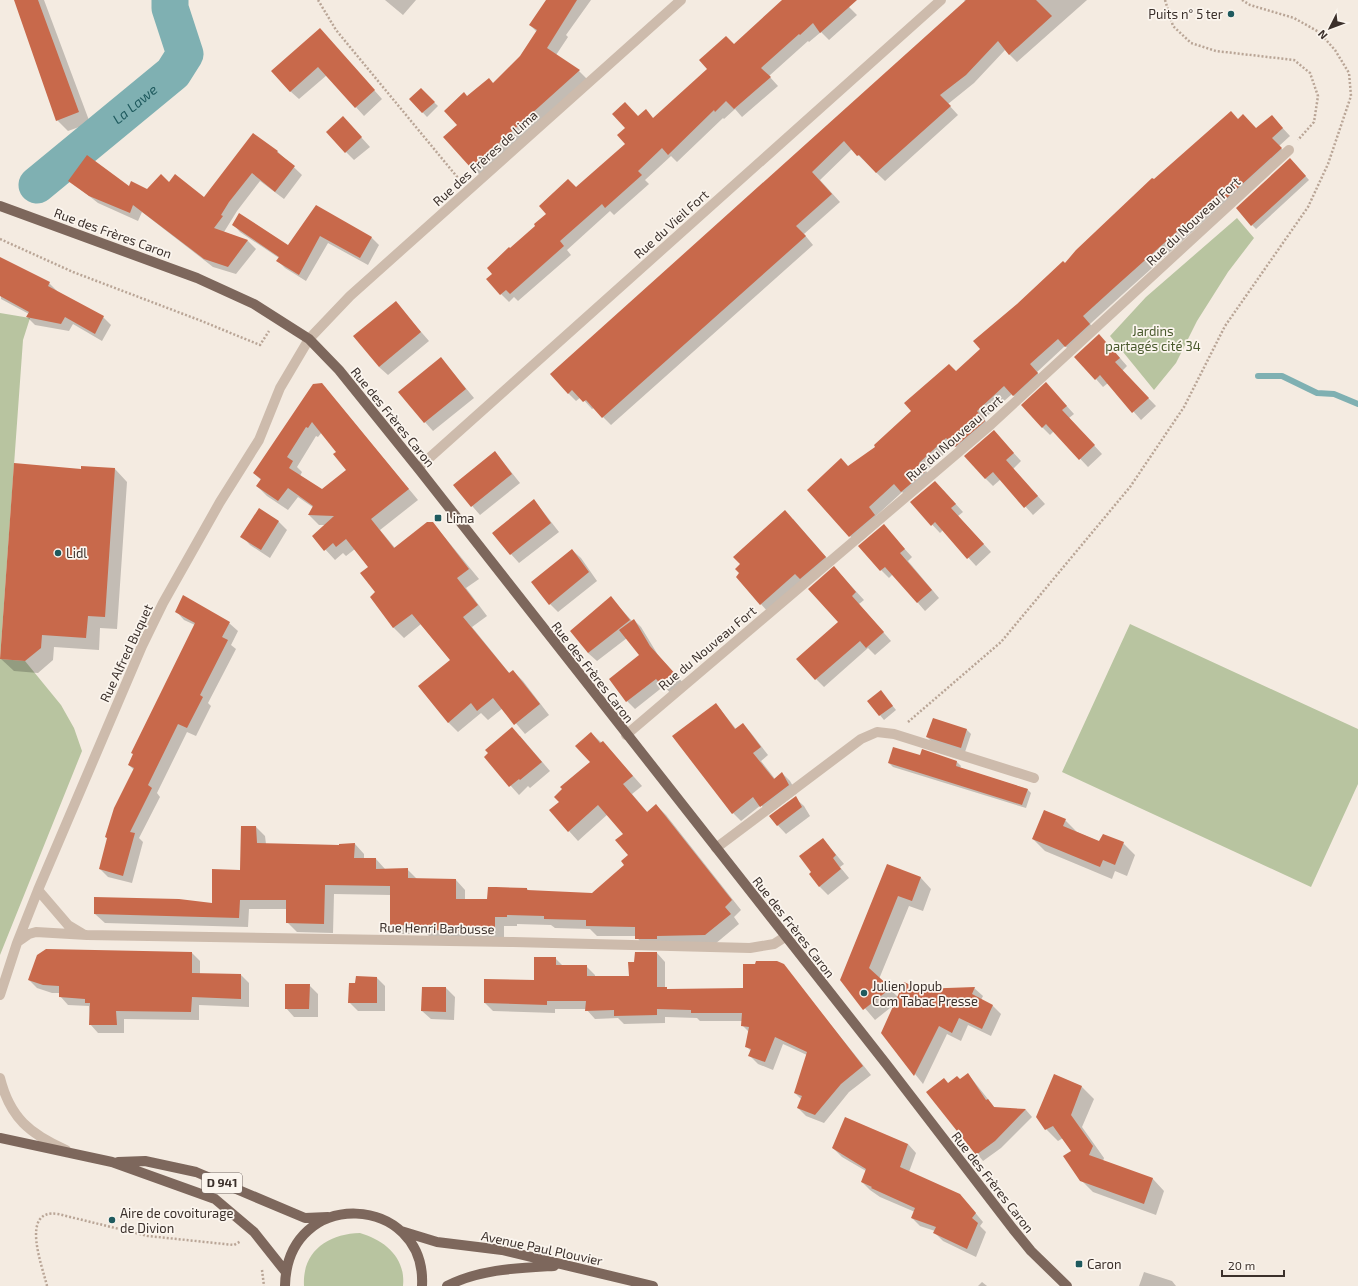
<svg xmlns="http://www.w3.org/2000/svg" width="1358" height="1286" font-family="'Exo 2',sans-serif">
<style>
.green{fill:#b8c4a0}
.shadow{fill:#0003;fill-rule:evenodd}
.lines{fill:none;stroke-linecap:round;stroke-linejoin:round}
.stream{stroke:#7fb0b2;stroke-width:6}
.river{stroke:#7fb0b2;stroke-width:37}
.building{fill:#c8694b;fill-rule:evenodd}
.path{stroke:#b9a596;stroke-width:2.5;stroke-dasharray:2 2;stroke-linecap:butt}
.minor{stroke:#cdbbac;stroke-width:10}
.major{stroke:#7d675c;stroke-width:10}
.poi-dot{fill:#1f5a5e;stroke:#fbf5ee;stroke-width:1.5}
.labels{text-anchor:middle;stroke-width:3.5;stroke-linejoin:round;paint-order:stroke}
.shield{fill:#fbf5ee;stroke:#756b66;stroke-width:1}
.shield-label{font-size:12px;font-weight:bold;fill:#3b302b}
.poi-label{font-size:13px;fill:#3b302b;stroke:#fbf5ee;text-anchor:start}
.street-label{font-size:13px;fill:#3b302b;stroke:#fbf5ee}
.park-label{font-size:13px;fill:#4a5a2e;stroke:#fbf5ee}
.water-label{font-size:14px;font-style:italic;fill:#1f5a5e;stroke:#fbf5ee}
</style>
<rect width="100%" height="100%" fill="#f4ebe1"/>
<path class="green" d="M1237,218L1254,238L1228,272L1197,321L1176,363L1154,390L1110,336L1146,297Z
M0,313L30,318L23,340L0,659L25,661L61,705L74,728L82,751L0,955Z
M1130,624L1358,729V784L1311,887L1062,772Z
M360,1233C384,1240 406,1257 403,1286H304C302,1251 328,1234 360,1233Z"/>
<path class="shadow" d="M15,0H44L90,123L68,131L57,120Z
M385,0H416L403,15Z
M547,0H591L566,35L568,37L556,55L579,71L587,79L480,175L472,167L459,125L467,97L493,84L521,56L537,32L530,25Z
M784,0H853L847,5L857,15L829,40L821,32L809,42L808,41L769,76L778,86L742,117L735,109L724,119L723,118L677,162L671,156L645,180L649,184L614,215L610,211L567,250L571,255L518,301L514,297L509,302L501,294L493,274L510,250L626,144L638,117L653,119Z
M964,0H1087L1017,62L1005,50L974,83L948,104L958,115L885,181L852,149L820,180L840,202L804,234L813,245L611,425L594,408L592,409L581,397L576,401L568,393L966,2Z
M328,38L382,99L364,116L327,75L299,99L290,91Z
M421,90L438,106L427,117L411,100Z
M1239,120L1256,129L1279,124L1290,136L1279,146L1288,156L1227,201L1123,294L1090,324L1097,332L1074,354L1065,346L1037,372L1044,381L1021,402L1012,394L984,419L992,429L963,454L954,445L926,471L933,479L910,499L902,492L876,516L882,523L858,544L850,536L849,467L877,447L982,349L1065,265L1154,181Z
M351,126L370,147L354,160L346,152Z
M253,134L278,152L302,175L284,199L260,181L237,211L224,232L248,241L256,249L236,274L213,267L142,212L138,221L98,203L70,181L148,190L169,184L204,199Z
M1294,163L1309,180L1256,229L1252,225Z
M316,207L372,238L379,245L368,265L328,243L306,281L285,268L278,261L279,258L240,232L233,224L288,246Z
M0,258L49,283L57,291L56,292L103,317L111,325L102,341L73,324L69,331L35,325L27,317L29,314L1,299Z
M396,303L429,341L388,375L379,367Z
M1107,343L1127,366L1122,371L1156,406L1141,420L1108,383L1103,387L1096,379Z
M441,358L474,398L433,431L425,422Z
M322,384L418,500L380,530L395,548L433,523L479,579L466,588L487,616L472,627L510,674L513,671L523,681L549,715L525,734L503,708L488,720L481,713L458,732L448,722L451,661L421,624L404,638L394,628L371,597L377,592L369,567L355,549L346,556L343,553L335,560L313,536L326,525H319L309,515L314,508L298,497L288,510L267,496L257,486L261,480L254,473ZM322,432L337,452L347,470L322,491L300,476L302,472L297,467L316,436L318,437Z
M1054,392L1074,414L1069,418L1102,454L1088,467L1054,431L1050,435L1042,427Z
M1002,440L1021,461L1013,469L1045,504L1033,515L1001,479L993,486L985,478Z
M495,452L520,483L480,515L454,485Z
M115,469L127,482L117,629L100,628L99,650L54,647L53,660L38,673L14,671L1,659L82,470Z
M943,490L963,512L958,516L991,552L976,566L943,530L940,533L911,502Z
M534,500L559,532L519,563L493,534Z
M259,509L279,522L287,530L270,558L250,545L242,536Z
M793,519L833,565L769,613L737,577Z
M891,534L912,557L908,561L939,598L925,611L893,574L889,578L881,570Z
M572,550L581,558L597,581L558,612L550,604Z
M842,576L864,600L859,604L891,641L875,655L868,648L824,687L816,679L840,622Z
M611,598L632,621L634,620L641,627L658,655L685,685L673,696L664,686L635,709L627,701L610,679L641,655L627,638L597,661L588,653Z
M176,611L229,623L238,631L231,645L236,649L208,703L211,706L196,736L187,732L157,793L160,797L139,838L143,842L132,883L108,877L100,869L108,839L106,837L134,770L129,765L195,625L184,620Z
M884,695L896,710L884,720L868,701Z
M716,704L736,729L743,724L751,733L768,755L761,761L775,779L782,773L790,781L797,793L769,814L761,805L741,821L733,813Z
M933,719L967,730L971,734L965,752L931,741L927,737Z
M591,733L612,752L642,786L632,794L648,813L656,805L666,815L741,910L734,917L739,924L715,944L645,948L636,936H597L590,929L555,928L551,925L517,924V926H504V940L432,939L427,934H400L391,924V895L334,894L333,933L297,932L287,922V909H249L248,927L105,923L95,914L213,904L241,871L256,827L265,836L266,844L340,847L355,844L364,854V859H376L385,869H407L417,879L456,880L465,890V900H488L496,888L527,889L530,891L593,894L626,865L629,855L624,834L608,814L578,841L569,831L560,802L591,763Z
M520,736L550,771L530,788L528,786L519,795L485,757Z
M920,756L957,762L961,766L960,768L1027,789L1031,793L1026,808L893,767L889,763Z
M795,798L804,806L810,816L786,834L770,817Z
M1065,820L1077,832L1100,842L1123,843L1135,855L1127,876L1115,871L1112,879L1045,851L1033,839Z
M823,839L844,864L840,867L849,878L828,895L819,886Z
M887,866L921,878L931,889L923,911L909,906L879,979L898,997L919,990L974,988L983,996L981,1000L993,1006L1001,1014L991,1036L968,1025L961,1041L947,1034L923,1084L882,1033L895,1004L875,1020L841,980Z
M192,953L200,961V974L241,975L249,983V1007L199,1005V1020L124,1019V1033H98L90,1024L89,1006L68,1005L60,996V993H52L37,988L29,980Z
M657,953L665,962V988L668,990L744,989L783,965L871,1075L849,1092L824,1123L806,1116L798,1108L801,1099L795,1093L807,1055L783,1044L773,1070L758,1064L750,1056L751,1051L746,1046L749,1032L742,1025V1021H700L697,1018L665,1017V1023L624,1024L618,1018L595,1019L586,1009H555V1013L493,1011L485,1003L535,981L555,958L563,966H586L595,975V977L630,978L635,963Z
M377,978L385,986V1011H358L349,1002L356,984Z
M309,985L318,994V1017H294L286,1008Z
M446,988L455,997L454,1020L431,1019L422,1011Z
M968,1074L995,1108L1026,1110L1032,1117L1001,1148L983,1161L927,1092L960,1080Z
M1054,1075L1082,1087L1094,1099L1082,1127L1104,1158L1103,1161L1153,1179L1164,1191L1156,1215L1093,1192L1081,1180L1072,1151L1063,1138L1058,1141L1046,1129Z
M908,1144L916,1153L909,1172L968,1204L983,1222L980,1226L986,1232L976,1257L943,1241L935,1233V1231L920,1226L912,1218L915,1212L880,1197L870,1190L862,1182L866,1171L842,1157L833,1148Z
M1144,1272L1172,1281L1176,1286H1139Z
M982,1282L987,1286H978Z"/>
<g class="lines">
<path class="stream" d="M1258,376H1282L1317,393L1334,394L1358,404"/>
<path class="river" id="s1" d="M37,185L173,73L185,54L170,8V0"/>
</g>
<path class="building" d="M14,0H38L79,112L56,121Z
M546,0H577L547,48L580,70L471,168L443,137L457,125L444,111L464,92L467,96L489,78L493,83L520,56L537,30L529,25Z
M782,0H857L820,33L813,23L800,35L799,34L761,68L771,77L734,109L726,101L715,112L714,110L668,155L662,148L638,171L642,175L605,208L602,204L560,241L564,246L510,294L506,290L500,295L486,279L492,274L487,268L509,247L510,248L535,226L534,224L546,214L539,206L568,179L576,187L625,144L617,135L625,128L612,114L625,102L638,116L646,109L653,118L707,69L699,60L726,36L734,44Z
M966,0H1036L1052,16L1009,55L998,41L966,75L940,95L951,106L876,173L859,155L857,156L844,141L812,172L832,194L796,226L806,236L602,418L586,400L583,402L572,390L568,394L550,374Z
M320,28L375,90L355,108L318,67L290,92L271,71Z
M421,88L435,102L422,113L409,99Z
M1231,111L1238,119L1243,114L1256,128L1272,115L1283,128L1272,138L1282,148L1227,198L1221,192L1219,194L1115,287L1083,316L1090,324L1065,347L1058,339L1030,364L1038,373L1013,396L1004,386L977,411L985,421L983,423L955,447L946,438L919,463L926,471L901,492L894,484L869,507L875,515L849,537L807,490L841,458L848,466L875,447L874,445L911,411L904,403L949,364L956,371L980,349L973,341L1017,304L1063,261L1065,263L1076,250L1152,178L1154,179Z
M343,116L362,137L345,153L326,132Z
M253,133L278,151L277,152L295,166L275,192L252,173L229,202L221,215L223,216L214,228L248,240L228,267L204,259L133,205L130,213L89,196L68,181L87,155L129,186L131,181L147,189L161,174L169,182L175,174L204,197Z
M1290,158L1306,176L1251,226L1236,208Z
M316,205L372,237L360,258L320,236L299,275L276,261L279,257L232,225L239,213L288,245Z
M0,257L50,282L48,286L104,316L95,334L65,317L61,324L26,317L29,312L0,296Z
M396,301L421,332L379,367L353,336Z
M1099,334L1120,358L1115,362L1149,398L1132,413L1100,375L1095,380L1074,357Z
M441,357L466,389L424,423L398,392Z
M1046,382L1067,406L1062,410L1095,445L1079,460L1046,424L1042,428L1021,405Z
M322,383L409,489L371,519L394,548L427,522H433L469,569L457,578L478,605L463,617L509,673L513,670L540,704L514,725L493,698L477,711L471,703L448,723L418,686L450,660L412,614L393,628L370,597L375,592L360,573L368,567L346,539L336,547L333,543L324,551L312,536L334,516L308,515L313,506L288,488L278,501L256,486L261,479L253,473L313,384ZM312,422L336,452L333,454L346,470L322,489L289,468L293,461L287,457L306,427L308,428Z
M994,430L1014,453L1006,460L1038,496L1024,508L993,472L985,479L964,456Z
M495,451L512,474L471,507L453,485Z
M14,463L81,469V466L115,468L105,617L88,616L86,638L42,635L41,648L25,661L0,659Z
M935,481L956,504L951,508L984,544L967,559L935,522L931,526L910,502Z
M534,499L551,523L510,555L492,533Z
M259,508L279,521L261,550L240,537Z
M785,510L826,557L800,579L795,574L760,605L736,577L739,573L735,569L740,564L733,557Z
M884,524L905,549L900,553L932,590L917,603L885,567L880,571L858,546Z
M572,549L589,572L549,605L531,582Z
M834,566L856,592L852,596L884,632L866,648L860,641L815,680L796,659L838,622L808,589Z
M183,595L230,622L222,637L228,640L200,695L203,697L187,728L178,724L148,785L152,788L130,832L135,833L123,876L99,869L107,838L105,837L114,808L134,768L128,765L133,754L131,753L195,623L175,612Z
M611,596L630,620L588,653L570,631Z
M634,619L650,646L678,677L665,689L656,679L626,702L609,679L639,655L619,630Z
M881,690L893,706L879,716L867,701Z
M716,703L735,729L743,723L761,747L753,753L774,779L782,772L789,785L760,807L753,797L732,814L672,736Z
M933,718L967,729L961,748L926,737Z
M512,727L542,762L520,780L519,779L509,787L484,757L488,753L485,750Z
M591,732L600,743L603,741L633,776L623,784L647,812L656,804L732,900L725,907L731,914L705,935L657,936V939H635V927L586,926V920L544,919V916L507,915V917H495V931L421,930L422,925H390V886L325,885L324,924L286,923V900H240L239,918L94,914V897L179,899L212,903V869L240,870L241,826H256L257,843L339,845V844L355,843L354,858H376V869L408,868V878L456,879V899H487L488,887H496L527,888V890L592,893L624,865L621,861L628,855L615,840L623,834L598,805L568,832L549,810L559,802L554,797L562,789L560,787L590,762L575,746Z
M893,747L920,755L922,749L957,761L956,766L1028,789L1022,805L888,763Z
M796,796L802,807L777,826L769,816Z
M1044,810L1066,819L1063,826L1099,841L1103,834L1124,842L1115,865L1103,860L1100,867L1032,839Z
M823,838L836,855L833,858L841,869L819,887L809,874L811,872L799,856Z
M887,864L921,877L912,901L898,896L869,968L891,988L863,1010L840,980Z
M46,949L192,952V973L241,974V999L192,997L191,1012L116,1011L117,1025H89L90,1003H85V999L59,997V986L43,985L28,980L37,955Z
M635,952H657V987H667V989L743,988V964H755L756,961H777L784,964L863,1066L841,1084L815,1115L797,1108L802,1096L794,1093L807,1052L775,1037L765,1062L748,1056L751,1049L745,1047L749,1027L741,1026L742,1013H691V1010L657,1009V1015L614,1016V1010L585,1011L586,1001H547V1005L484,1003V979L534,980V957H556V965H587V976H629L628,962H634Z
M356,976L377,977V1003H348L349,983H355Z
M904,982L919,989L975,987L972,994L993,1005L982,1029L959,1018L952,1033L939,1026L914,1076L881,1033Z
M285,984H310L309,1009H285Z
M422,987H446V1012L421,1011Z
M968,1073L986,1100L988,1099L994,1107L1026,1109L995,1141L976,1155L926,1092L944,1078L948,1083L957,1076L960,1079Z
M1054,1074L1082,1086L1071,1115L1093,1146L1089,1155L1153,1178L1144,1204L1080,1181L1063,1156L1071,1151L1053,1126L1045,1130L1036,1117Z
M845,1117L908,1144L900,1167L960,1194L976,1213L972,1218L978,1223L967,1249L933,1233L936,1227L911,1218L915,1208L871,1188L872,1187L861,1182L866,1169L832,1148Z"/>
<g class="lines">
<path class="path" d="M318,0L336,30L458,178
M1165,0L1173,26L1191,43L1216,51L1294,60L1310,73L1318,96L1314,122L1298,140
M0,239L73,272L199,320L260,345L269,331
M908,722L1001,642L1130,487L1184,407L1225,326L1308,207L1328,164L1351,96L1349,73L1335,50L1319,32L1294,18L1250,5L1242,0
M262,1270L264,1286
M47,1286C43,1268 19,1208 58,1214L148,1236L234,1245L241,1241"/>
<path class="minor" d="M418,468L941,0
M626,735L987,428L1289,150
M716,848L861,739L877,732L894,734L1034,778
M38,890L68,925L83,934
M19,941L29,934L36,932L87,935L513,942L750,948L774,944L785,937
M0,995L17,943L38,890L142,646L163,603L220,502L259,440L280,388L309,339L350,296L681,0
M0,1078C10,1118 30,1134 66,1150"/>
<path class="major" d="M0,206L197,278L254,304L309,339L339,370L418,468L887,1065L1013,1229L1031,1251L1067,1286
M0,1138L112,1162L215,1199L254,1232L285,1271
M118,1162L145,1161L196,1172L305,1218L328,1217
M401,1231L437,1242L502,1250L653,1286
M285,1286C287,1185 427,1194 422,1286
M447,1286C480,1269 518,1268 554,1266"/>
</g>
<g class="poi-dot">
<circle cx="1231" cy="14" r="4"/>
<rect x="434" y="514" width="8" height="8" rx="2"/>
<circle cx="58" cy="553" r="4"/>
<circle cx="864" cy="993" r="4"/>
<circle cx="112" cy="1220" r="4"/>
<rect x="1075" y="1260" width="8" height="8" rx="2"/>
</g>
<g class="labels">
<rect class="shield" x="202" y="1173" width="40" height="20" rx="3"/>
<g class="shield-label">
<text x="222" y="1187">D 941</text>
</g>
<g class="poi-label">
<text x="1223" y="19" text-anchor="end">Puits n° 5 ter</text>
<text x="446" y="523">Lima</text>
<text x="66" y="558">Lidl</text>
<text x="872" y="991">Julien Jopub<tspan x="872" dy="15">Com Tabac Presse</tspan></text>
<text x="120" y="1218">Aire de covoiturage<tspan x="120" dy="15">de Divion</tspan></text>
<text x="1087" y="1269">Caron</text>
</g>
<g class="street-label">
<text transform="translate(485 158) rotate(-42)" y="5">Rue des Frères de Lima</text>
<text transform="translate(1193 221) rotate(-43)" y="5">Rue du Nouveau Fort</text>
<text transform="translate(671 224) rotate(-42)" y="5">Rue du Vieil Fort</text>
<text transform="translate(113 233) rotate(20)" y="5">Rue des Frères Caron</text>
<text transform="translate(393 417) rotate(51)" y="5">Rue des Frères Caron</text>
<text transform="translate(954 438) rotate(-41)" y="5">Rue du Nouveau Fort</text>
<text transform="translate(707 648) rotate(-40)" y="5">Rue du Nouveau Fort</text>
<text transform="translate(126 653) rotate(-65)" y="5">Rue Alfred Buquet</text>
<text transform="translate(593 672) rotate(52)" y="5">Rue des Frères Caron</text>
<text transform="translate(794 927) rotate(52)" y="5">Rue des Frères Caron</text>
<text transform="translate(437 928) rotate(1)" y="5">Rue Henri Barbusse</text>
<text transform="translate(993 1182) rotate(52)" y="5">Rue des Frères Caron</text>
<text transform="translate(542 1248) rotate(12)" y="5">Avenue Paul Plouvier</text>
</g>
<g class="park-label">
<text x="1153" y="336">Jardins<tspan x="1153" dy="15">partagés cité 34</tspan></text>
</g>
<g class="water-label">
<text dy="5" stroke="none"><textPath href="#s1" startOffset="127">La Lawe</textPath></text>
</g>
</g>
<g transform="translate(1330 28) rotate(228)" stroke="#fbf5ee" stroke-width="3" paint-order="stroke">
<path d="M0-3L7 15L0 10L-7 15Z" fill="#3b302b"/>
<text y="-6" font-size="11" font-weight="bold" text-anchor="middle" fill="#3b302b">N</text>
</g>
<path d="M1222 1270v6h62v-6" fill="none" stroke="#3b302b" stroke-width="2"/>
<text x="1228" y="1270" font-size="12" fill="#3b302b" stroke="#fbf5ee" stroke-width="3" paint-order="stroke">20 m</text>
</svg>
